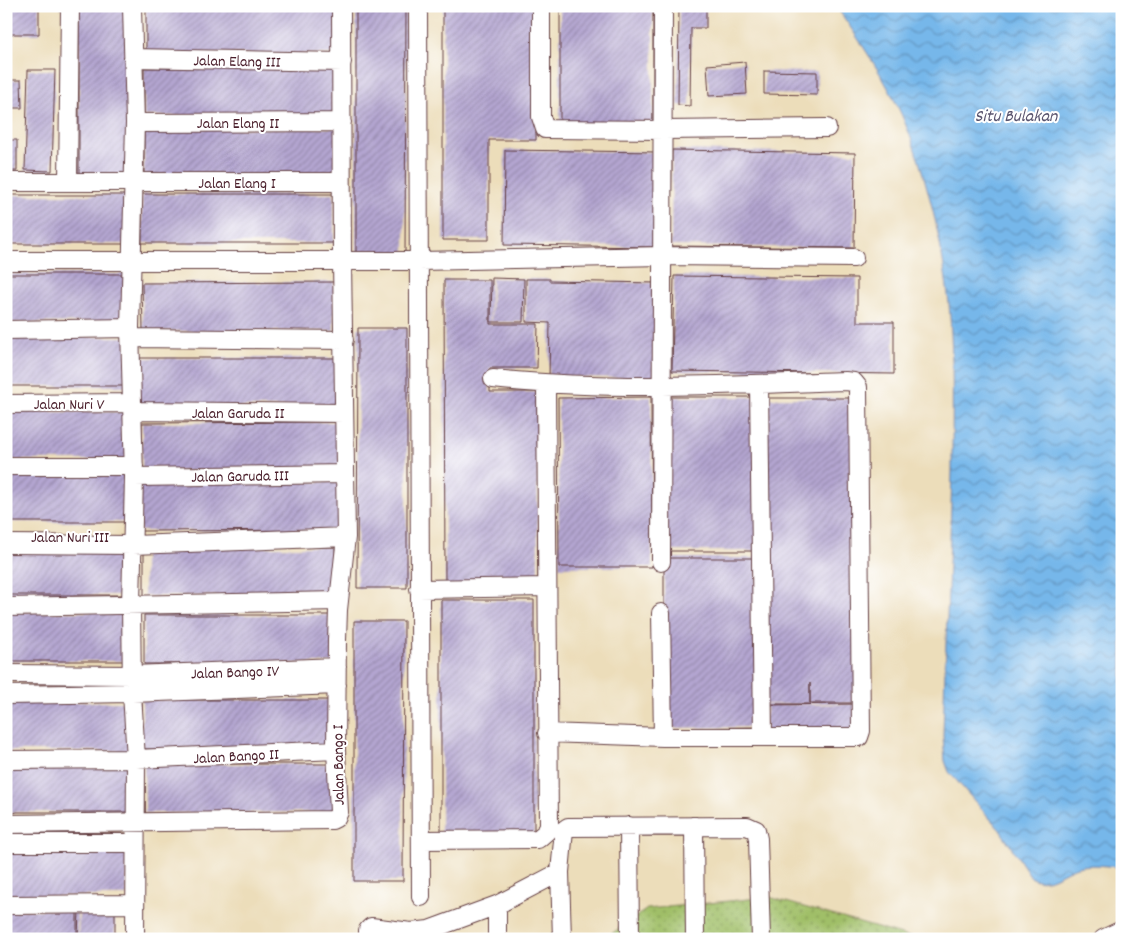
<svg xmlns="http://www.w3.org/2000/svg" width="1128" height="945" font-family="Dekko,sans-serif">
<style>
.grass{fill:url(#grass-dots);stroke:#756f4a}
.water{fill:url(#water-waves);stroke:#606b8a}
.building{fill:url(#building-hatch)}
.lines{fill:none;stroke-linecap:round;stroke-linejoin:round}
.street-casing{stroke:#623c40;stroke-width:20}
.street{stroke:#fff;stroke-width:18}
.labels{text-anchor:middle;stroke-width:4;stroke-linejoin:round;paint-order:stroke}
.street-label{font-size:16px;fill:#4a1f2b;stroke:#fff}
.water-label{font-size:18px;font-style:italic;fill:#59546e;stroke:#fff}
</style>
<defs>
<pattern id="grass-dots" width="8" height="8" patternUnits="userSpaceOnUse" patternTransform="scale(1.25)"><rect width="8" height="8" fill="#a0bf68"/><path d="M2 2h.1M6 6h.1" fill="none" stroke="#849b56" stroke-width="1.8" stroke-linecap="round"/></pattern>
<pattern id="water-waves" width="16" height="10" patternUnits="userSpaceOnUse" patternTransform="scale(1.25)"><rect width="16" height="10" fill="#76b7ea"/><path d="M0 5q4-4 8 0t8 0" fill="none" stroke="#6394be"/></pattern>
<pattern id="building-hatch" width="6" height="6" patternUnits="userSpaceOnUse" patternTransform="scale(1.25)"><rect width="6" height="6" fill="#b4a6d1"/><path d="M-1 1l2-2M0 6l6-6M5 7l2-2" fill="none" stroke="#9487aa"/></pattern>
</defs>
<rect width="100%" height="100%" fill="#fff"/>
<filter id="ink" filterUnits="userSpaceOnUse"><feTurbulence type="fractalNoise" baseFrequency=".02" numOctaves="2"/><feDisplacementMap in="SourceGraphic" scale="10" xChannelSelector="R" yChannelSelector="G"/><feConvolveMatrix kernelMatrix="1 2 1 2 8 2 1 2 1" color-interpolation-filters="sRGB"/></filter>
<filter id="wash" filterUnits="userSpaceOnUse"><feTurbulence type="fractalNoise" baseFrequency=".0096" numOctaves="4" result="noise"/><feDisplacementMap in="SourceGraphic" scale="20" xChannelSelector="R" yChannelSelector="G"/><feGaussianBlur stdDeviation="1.12" result="paint"/><feColorMatrix in="noise" values="0 0 0 0 0 0 0 0 0 0 0 0 0 0 0 0 0 1.4 0 .05"/><feComposite in="paint" operator="in"/></filter>
<g filter="url(#wash)">
<rect width="100%" height="100%" fill="#ecddba"/>
<path class="grass" d="M769,897L916,939H604L647,909Z"/>
<path class="water" d="M836,6H1122V868C1108,866 1096,864 1082,866C1065,868 1047,889 1031,877L1000,830L949,772L945,761L943,736C945,648 950,559 952,471C952,415 954,359 949,304C943,249 931,193 912,141C895,92 865,49 836,6Z"/>
<g id="blocks">
<path class="building" d="M6,6H39V34H6Z
M146,6H338V54H146Z
M443,6H536V140H489V240H443Z
M560,6H653V128H560Z
M679,6H706V28H691L690,106L678,105Z
M79,7H129L128,175H79Z
M356,8H406L405,256L356,255Z
M745,62L747,94L709,96L707,65Z
M336,67V116H144V68Z
M28,70H55L52,171L25,170Z
M764,71L817,72V95L764,94Z
M6,80H21L22,108H6Z
M336,128V177L144,178V129Z
M6,140H17V171H6Z
M505,150L658,152L657,247L504,245Z
M672,150L855,153L854,248L671,246Z
M142,194H334V243H142Z
M6,195H126V244H6Z
M6,274H127L128,322L6,323Z
M674,276L857,278V322H894V374L672,371Z
M492,278L524,279L523,322H491Z
M526,279H550V281L656,283L655,378L549,377L550,323L526,322Z
M444,280H490V324H538L537,368H490V392H537L538,585L445,586Z
M334,282V331H143L142,283Z
M358,328H407V588H357Z
M6,337H127V386H6Z
M138,358H341V407H138Z
M651,397L652,567H559L558,398Z
M664,397H757L758,551H665Z
M763,398H856L857,703H810V683V704H764Z
M6,412H128V460H6Z
M340,422L341,471H142V423Z
M6,474H132V522H6Z
M140,482H341V530L140,531Z
M129,546V595H6V547Z
M144,547H335L336,596H144Z
M664,558H757L758,727L664,728Z
M441,600H534V836L441,837Z
M6,612H128L129,661H6Z
M144,615H336V663L144,664Z
M354,621H404L403,881H354Z
M142,700H333L334,748L142,749Z
M6,702H128L129,751H6Z
M855,704V735H766V705Z
M133,763V812H17L6,815V766Z
M144,764H336V812L145,813Z
M127,847V896H6V848Z
M6,910H77V939H6Z
M79,910H115V939H78Z"/>
</g>
</g>
<g filter="url(#ink)">
<use href="#blocks" fill-opacity="0" stroke="#623c40" stroke-width="1"/>
<g class="lines">
<g class="street-casing">
<path id="street" d="M132,6L135,123L130,328L134,477L131,604L132,693L136,759L135,939
M418,6L421,897
M541,6V117L545,129L664,130L827,128
M133,58L342,62
M135,123L342,122
M6,182H341
M68,182L70,6
M6,261H420L664,256L854,258
M6,330L130,328
M131,338L344,340
M493,379C610,391 728,385 845,381L854,382L858,387L861,731L859,737H663L547,733
M759,384L763,737
M6,404L132,403
M133,411L344,413
M6,466H134
M134,477L345,474
M6,544L133,545L346,537
M661,562C661,377 664,192 663,6
M419,589L547,587
M6,607L339,601
M661,613L663,737
M6,674L132,675L337,667
M6,695L132,693L337,685
M6,760L136,759L336,750
M6,824L332,820L336,818L339,812L336,750L337,640L338,610L346,537L342,261L341,6
M629,826L630,939
M694,826L695,939
M421,840L538,839L546,832L549,827L546,384
M6,843H135
M6,905L135,904
M497,905V939
M368,939V930L371,927L411,932L429,930L497,905L560,872
M562,939L560,872L564,830L568,827L747,826L756,830L758,839L761,939
M1103,939L1122,930"/>
</g>
<use href="#street" class="street"/>
</g>
</g>
<g class="labels">
<g class="street-label">
<text transform="translate(237 60) rotate(1)" y="6">Jalan Elang III</text>
<text x="238" y="128">Jalan Elang II</text>
<text x="237" y="188">Jalan Elang I</text>
<text x="69" y="409">Jalan Nuri V</text>
<text x="238" y="418">Jalan Garuda II</text>
<text transform="translate(240 475) rotate(-1)" y="6">Jalan Garuda III</text>
<text x="70" y="542">Jalan Nuri III</text>
<text transform="translate(235 671) rotate(-2)" y="6">Jalan Bango IV</text>
<text transform="translate(236 755) rotate(-3)" y="6">Jalan Bango II</text>
<text transform="translate(337 765) rotate(-91)" y="6">Jalan Bango I</text>
</g>
<g class="water-label">
<text x="1016" y="121">Situ Bulakan</text>
</g>
</g>
<rect width="1128" height="945" fill="none" stroke="#fff" stroke-width="25"/>
</svg>
